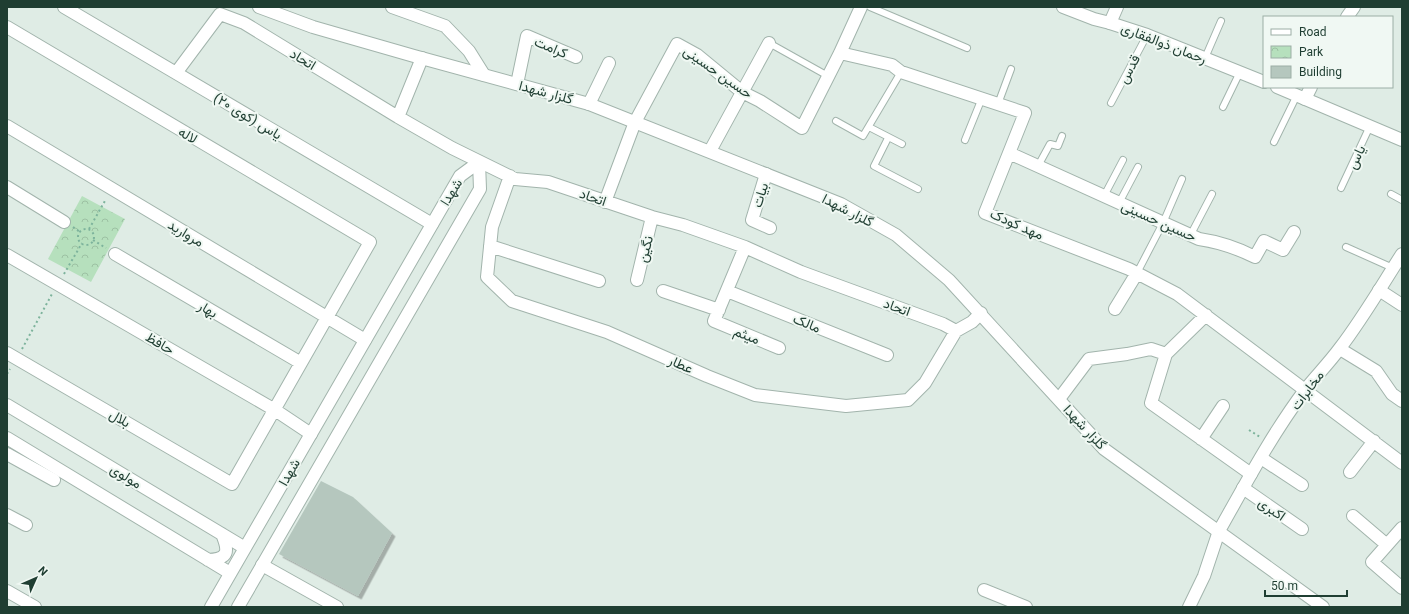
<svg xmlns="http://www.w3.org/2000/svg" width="1409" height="614" font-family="Roboto,Vazirmatn,sans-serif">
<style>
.park{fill:url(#park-crowns)}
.building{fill:#b5c7be;filter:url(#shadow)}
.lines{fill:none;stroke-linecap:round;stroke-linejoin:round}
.service-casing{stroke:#a2b4ac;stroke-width:8}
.minor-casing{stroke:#a2b4ac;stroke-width:14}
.tertiary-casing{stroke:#a2b4ac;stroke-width:14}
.path{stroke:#7db39c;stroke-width:2;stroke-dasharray:2 3;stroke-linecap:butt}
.service{stroke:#fff;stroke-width:6}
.minor{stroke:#fff;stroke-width:12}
.tertiary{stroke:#fff;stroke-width:12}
.labels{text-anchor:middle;stroke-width:4;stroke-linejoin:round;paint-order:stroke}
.street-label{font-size:14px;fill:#1f3e32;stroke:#f0f8f3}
</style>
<defs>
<pattern id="park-crowns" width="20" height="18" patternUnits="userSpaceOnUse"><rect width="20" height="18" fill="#b6e0bd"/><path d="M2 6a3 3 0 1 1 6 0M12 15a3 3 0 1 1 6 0" fill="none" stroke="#9cc1a3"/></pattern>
<filter id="shadow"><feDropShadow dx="3.5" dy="3.5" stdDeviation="0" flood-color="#0004"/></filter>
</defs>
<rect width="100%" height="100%" fill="#dfece5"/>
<path class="park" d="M82,196L125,219L91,282L48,259Z"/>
<path class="building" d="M321,481L353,497L392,533L358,596L279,554Z"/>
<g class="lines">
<g class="service-casing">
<path id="service" d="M870,7L967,48
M769,43L828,76
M1205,58L1221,21
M1111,103L1147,35
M998,104L1011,69
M1223,107L1240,72
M836,121L863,136L901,72
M869,127L902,144
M888,138L874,166L918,189
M965,140L982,98
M1274,142L1297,95
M1038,166L1050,144L1058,146L1062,136
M1341,188L1370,126
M1391,194L1402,200
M1104,196L1123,160
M1119,203L1138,167
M1190,236L1212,194
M1346,247L1393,268
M1137,273L1163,223L1182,179"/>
</g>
<g class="minor-casing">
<path id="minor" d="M64,7L432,224
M392,7L445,26L469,51L484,75
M1347,17L1354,7
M1110,23L1117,7
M7,27L370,242L232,484L7,353
M840,53L892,65L901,72L1025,113L985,213L1129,269L1177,294L1402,463
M176,73L220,14L244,23L398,117L452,148L515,179L548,182L652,217L683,225L745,247L801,272L943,324L956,331L972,322L981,313
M517,84L527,36L576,57
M1305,99L1311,87
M589,104L609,63
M398,117L422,58
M7,126L365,340
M710,151L769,43
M1009,153L1199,239C1220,242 1235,247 1255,257L1264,241L1283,250L1294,232
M766,174L752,220L770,228
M510,176L492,227L487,277L512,301L607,332L707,376L755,395L846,406L908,400L925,383L956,331
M7,187L64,222
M605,202L635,122L677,44L697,55L742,92L760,101L802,128L840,53L861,7
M490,246L599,281
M745,247L714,321L779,348
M115,254L301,363
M7,255L275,410L311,434
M637,280L652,217
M1379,290L1402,305
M663,291L719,310
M727,291L887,355
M1115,309L1137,273
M1340,349L1376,371L1392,394L1402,401
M1166,354L1151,403L1251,474
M1059,399L1089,359L1127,354L1151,349L1166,354L1206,315
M1201,439L1223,406
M7,454L54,480
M1261,458L1302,485
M1350,472L1374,441
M1243,488L1302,529
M7,515L26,525
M1353,516L1387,545
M1402,528L1372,562L1402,588
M262,565L337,607
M984,590L1026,607
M1189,607L1204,576L1219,531"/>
</g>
<g class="tertiary-casing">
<path id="tertiary" d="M259,7L313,27L414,56L589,104L841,204L896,235L949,280L1104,449L1323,607
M1063,7L1094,19L1110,23L1147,35L1264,82
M1277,87L1402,140
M7,405L245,548
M7,438L230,573
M1219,531C1246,483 1272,434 1305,390C1316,376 1329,363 1340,348C1363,318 1382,285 1402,254
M208,560C229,559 229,551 222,534
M7,591L35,607
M211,607L460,176L479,162L480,189L238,607"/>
</g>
<path class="path" d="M73,227L80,232
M89,229L106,199
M78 237a8 8 0 1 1 16 0a8 8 0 1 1-16 0Z
M93,240L106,248
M64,274L82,243
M22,349L52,294
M7,374L10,369
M1249,430L1260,437"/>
<use href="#service" class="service"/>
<use href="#minor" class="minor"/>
<use href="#tertiary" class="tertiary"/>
</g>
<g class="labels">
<g class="street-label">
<text transform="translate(1164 43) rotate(21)" y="5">رحمان ذوالفقاری</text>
<text transform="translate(551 47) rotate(23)" y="5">کرامت</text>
<text transform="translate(303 59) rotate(31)" y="5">اتحاد</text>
<text transform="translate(1129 69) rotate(-62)" y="5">قدس</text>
<text transform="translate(718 72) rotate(35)" y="5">حسین حسینی</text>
<text transform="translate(546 92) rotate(15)" y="5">گلزار شهدا</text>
<text transform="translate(248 116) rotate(31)" y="5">یاس (کوی ۲۰)</text>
<text transform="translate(188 135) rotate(30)" y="5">لاله</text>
<text transform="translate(1356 157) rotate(-65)" y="5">یاس</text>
<text transform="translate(451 192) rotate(-58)" y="5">شهدا</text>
<text transform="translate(760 195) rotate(-73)" y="5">بیات</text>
<text transform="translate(593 197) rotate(19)" y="5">اتحاد</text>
<text transform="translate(848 210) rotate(27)" y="5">گلزار شهدا</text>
<text transform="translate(1159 221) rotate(24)" y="5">حسین حسینی</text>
<text transform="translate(1017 224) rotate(24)" y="5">مهد کودک</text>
<text transform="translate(186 233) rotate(31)" y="5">مروارید</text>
<text transform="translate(645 249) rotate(-76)" y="5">نگین</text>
<text transform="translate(897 307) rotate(20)" y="5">اتحاد</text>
<text transform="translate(208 309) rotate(30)" y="5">بهار</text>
<text transform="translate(807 323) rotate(22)" y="5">مالک</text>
<text transform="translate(747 335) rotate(22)" y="5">میثم</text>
<text transform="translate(160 343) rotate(30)" y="5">حافظ</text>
<text transform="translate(681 364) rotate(24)" y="5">عطار</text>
<text transform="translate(1307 390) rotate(-53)" y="5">مخابرات</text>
<text transform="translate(120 418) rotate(30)" y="5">بلال</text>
<text transform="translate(1085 427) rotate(47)" y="5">گلزار شهدا</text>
<text transform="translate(289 472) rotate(-60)" y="5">شهدا</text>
<text transform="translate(126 476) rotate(31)" y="5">مولوی</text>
<text transform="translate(1272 509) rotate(34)" y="5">اکبری</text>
</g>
</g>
<rect width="1409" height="614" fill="none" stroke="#1f3e32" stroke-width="16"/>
<rect x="1263" y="16" width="130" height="72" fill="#f0f8f3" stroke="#9caea6"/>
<rect x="1271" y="29" width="20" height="6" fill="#ffffff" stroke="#9caea6"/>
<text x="1299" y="36" font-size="12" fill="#1f3e32">Road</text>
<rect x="1271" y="46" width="20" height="12" fill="url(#park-crowns)" stroke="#9caea6"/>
<text x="1299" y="56" font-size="12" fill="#1f3e32">Park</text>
<rect x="1271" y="66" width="20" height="12" fill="#b5c7be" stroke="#9caea6"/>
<text x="1299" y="76" font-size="12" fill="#1f3e32">Building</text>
<g transform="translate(36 578) rotate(45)" stroke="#f0f8f3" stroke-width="3" paint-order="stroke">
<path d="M0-3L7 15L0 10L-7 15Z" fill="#1f3e32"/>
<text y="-6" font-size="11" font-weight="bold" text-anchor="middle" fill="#1f3e32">N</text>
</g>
<path d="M1265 590v6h82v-6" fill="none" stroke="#1f3e32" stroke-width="2"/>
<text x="1271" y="590" font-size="12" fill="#1f3e32" stroke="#f0f8f3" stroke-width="3" paint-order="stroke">50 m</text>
</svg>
